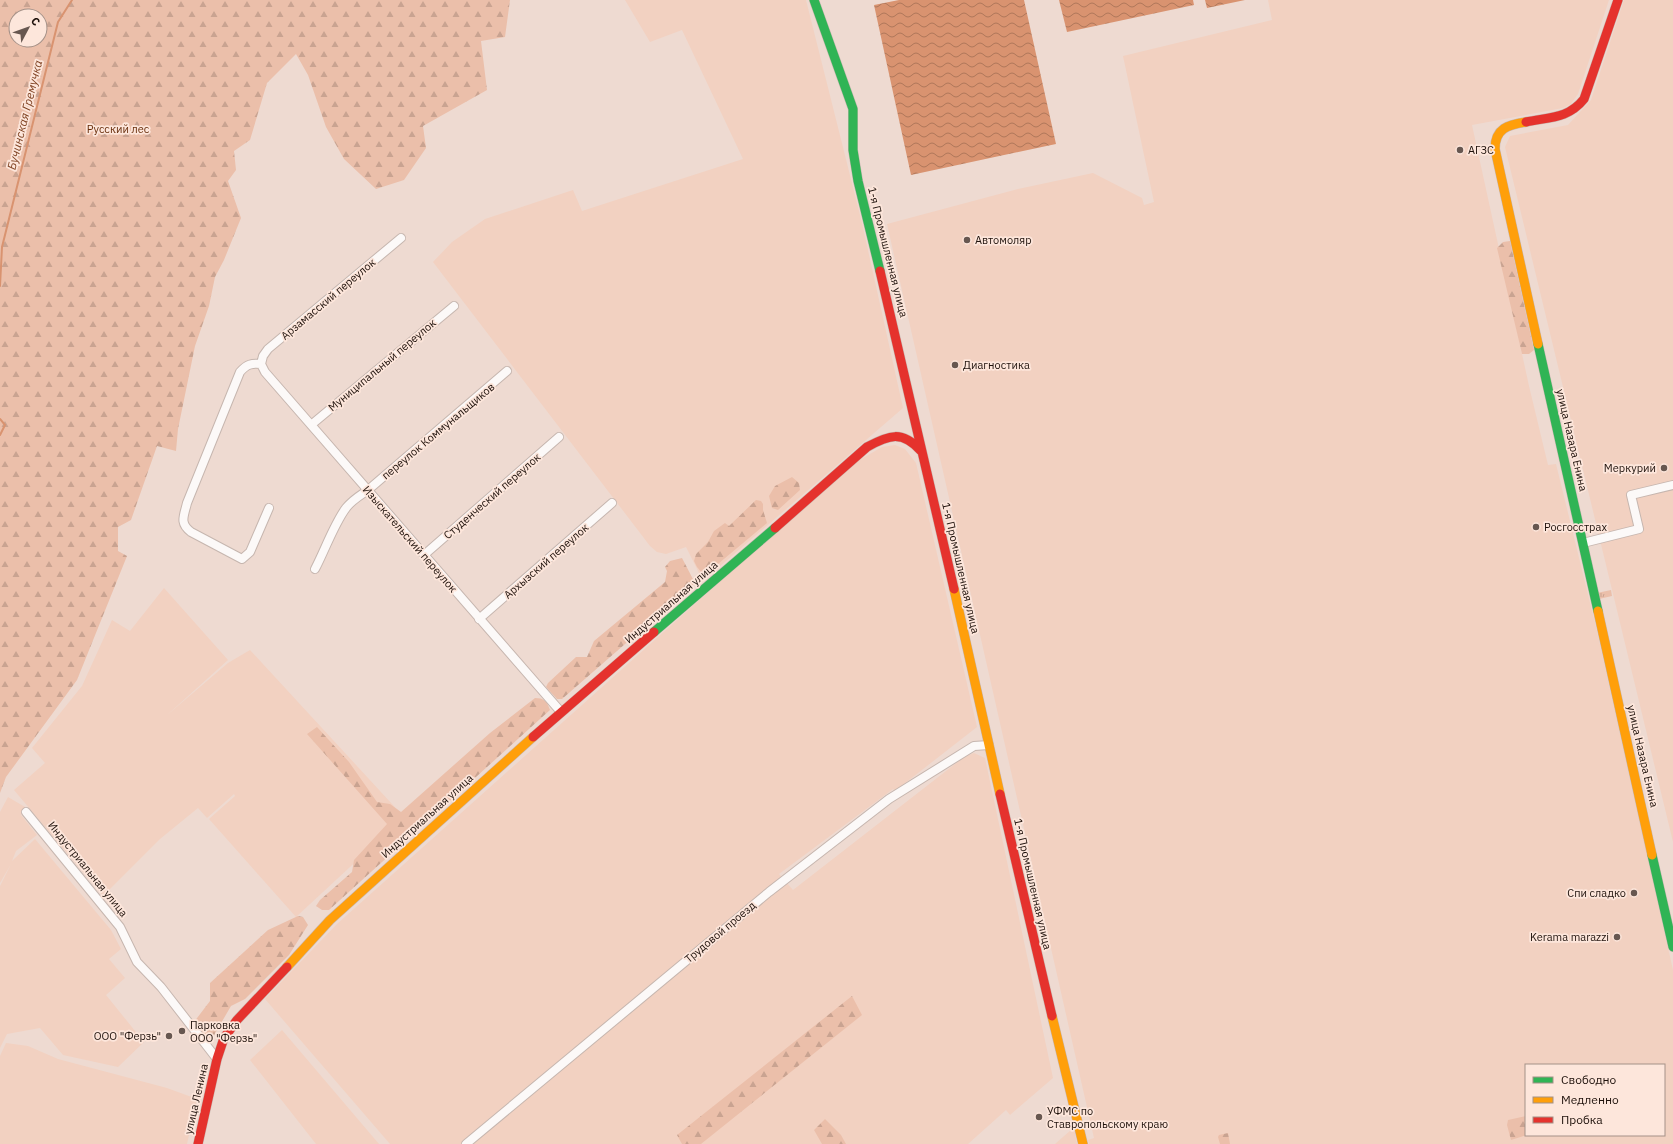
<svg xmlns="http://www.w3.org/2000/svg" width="1673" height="1144" font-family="'IBM Plex Sans',sans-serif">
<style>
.built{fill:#f2d1c1;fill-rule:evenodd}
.grass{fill:url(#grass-tufts)}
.forest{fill:url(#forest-firs);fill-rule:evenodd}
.water{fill:url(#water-waves)}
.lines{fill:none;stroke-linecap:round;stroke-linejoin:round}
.stream{stroke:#d99370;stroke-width:2}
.street-casing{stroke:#c6b6af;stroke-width:10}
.fast-casing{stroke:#c6b6af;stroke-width:10}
.slow-casing{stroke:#c6b6af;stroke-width:10}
.jam-casing{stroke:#c6b6af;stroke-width:10}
.street{stroke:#fcf9f8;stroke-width:8}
.fast{stroke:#30b455;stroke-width:9}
.slow{stroke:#ff9f0a;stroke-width:9}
.jam{stroke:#e5322d;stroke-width:9}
.poi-dot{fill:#675750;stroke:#fde6db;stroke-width:1.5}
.labels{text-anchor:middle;stroke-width:3.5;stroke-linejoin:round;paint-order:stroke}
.park-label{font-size:11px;fill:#672c09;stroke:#fde6db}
.poi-label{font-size:11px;fill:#1e110b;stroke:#fde6db;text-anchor:start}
.street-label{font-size:11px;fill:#1e110b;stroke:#fde6db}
.water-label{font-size:12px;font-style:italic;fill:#7f4222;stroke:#fde6db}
</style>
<defs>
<pattern id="grass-tufts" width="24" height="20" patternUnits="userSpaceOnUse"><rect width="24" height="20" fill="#ebbfaa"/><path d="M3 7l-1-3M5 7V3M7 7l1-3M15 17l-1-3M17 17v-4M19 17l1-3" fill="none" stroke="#c9a391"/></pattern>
<pattern id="forest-firs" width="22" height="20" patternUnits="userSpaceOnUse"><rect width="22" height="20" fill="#ebbfaa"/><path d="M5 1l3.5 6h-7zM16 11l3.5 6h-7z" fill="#c9a391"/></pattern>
<pattern id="water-waves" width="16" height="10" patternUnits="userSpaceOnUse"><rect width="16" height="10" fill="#d99370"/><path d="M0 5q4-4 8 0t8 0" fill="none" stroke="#af775a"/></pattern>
</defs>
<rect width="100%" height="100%" fill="#eedad1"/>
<path class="built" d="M625,0H806L862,223L903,408L703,581L686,547L666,554L657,552L650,546L433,262L452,242L485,219L573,190L582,211L743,159L682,30L650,42Z
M1268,0H1609L1578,94L1571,104L1563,108L1472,125L1529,386L1548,465L1556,464L1596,627L1673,970V1144H1089L1088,1140L1094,1138L887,224L1018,189L1093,173L1142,198L1144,205L1154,202L1123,56L1272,20ZM1526,1065H1664V1135H1526Z
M1624,0H1673V842L1505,147L1510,136L1568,125L1591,100Z
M895,445L905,449L916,463L977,727L895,791L893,789L779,874L793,890L964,757L974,753L985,758L1053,1078L1010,1115L1006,1110L968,1144H390L265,999L337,924L752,553L856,462L882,447Z
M164,588L228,660L166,716L228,663L250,650L404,817L296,917L209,819L235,796L234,794L207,818L198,808L160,839L103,896L14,790L45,763L32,748L82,686L112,620L130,631Z
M8,797L25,807L21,815L37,835L16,851L12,861L35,839L111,930L121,949L109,959L125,978L106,995L144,1042L118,1067L63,1055L40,1028L7,1034L0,1048V886L11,864L0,883V812Z
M282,1030L379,1144H316L250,1060Z
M6,1043L28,1046L58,1059L167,1088L197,1099L187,1144H0V1056Z
M1074,1128L1077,1144H1055L1072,1129Z"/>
<path class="grass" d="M1611,590L1612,596L1599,599L1597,593Z"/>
<path class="forest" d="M0,0H510L505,37L481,41L487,90L423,126L426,148L404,180L376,189L344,159L326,127L308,75L296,54L267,83L250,140L234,151L236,170L228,181L241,218L224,260L215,277L209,306L195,346L178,429L176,451L157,446L131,520L118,527V551L127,556L77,680L6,777L0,793ZM16,16H40V40H16Z
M1510,241L1534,350L1529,354H1522L1497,248L1503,242Z
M792,477L799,483L800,490L778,510L772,508L769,496L775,486Z
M756,500L761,501L763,504V510L767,523L706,574L702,573L697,567L694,561L696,554L708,542L714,531L725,523L729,526Z
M682,558L695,583L562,699H557L546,687L548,683L576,657H587L594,641L665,582L667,571L665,567L670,561Z
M535,698C544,698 547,701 550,710L329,910H322L316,906L320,900L352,872L354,860L387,824L307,734L317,727L349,762L377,802L390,804L401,812L490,733Z
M298,916L303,917L308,925L289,955L245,999L231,1006L213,1037L208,1038L194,1022L210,1001V983L268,930Z
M852,996L862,1015L701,1144H682L677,1135Z
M1526,1116L1527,1135L1511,1140L1507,1125L1508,1120Z
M825,1119L841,1135L846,1144H822L814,1130Z
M1228,1133L1230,1144H1220L1218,1137L1219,1135Z"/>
<path class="water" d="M899,0H1024L1056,144L911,175L874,5Z
M1059,0H1193L1194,5L1067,32Z
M1205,0H1245L1207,8Z"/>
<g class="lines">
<path class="stream" d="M0,286L2,247L58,22L72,0
M0,419L5,425L0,435"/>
<g class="street-casing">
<path id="street" d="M261,364L265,372L561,712
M261,364C252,363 247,364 240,372L187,503C184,516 179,523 191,532L242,559L250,552L269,508
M261,364L263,356L268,349L401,238
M311,425L454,306
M1583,543L1639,529L1631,495L1673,485
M424,555L559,437
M315,569C325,550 334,524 346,508C352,500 361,495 368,490L507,371
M479,619L612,503
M26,812L120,927L137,962L161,987L217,1059
M466,1144L769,892L889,799L974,746L989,745"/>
</g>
<g class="fast-casing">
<path id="fast" d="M814,0L853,109V150L858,181L880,271
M1538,344L1598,611
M654,632L775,528
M1652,855L1673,947"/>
</g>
<g class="slow-casing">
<path id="slow" d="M1526,122C1508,125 1495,128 1495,149L1538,344
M954,589L1000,794
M1598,611L1652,855
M287,967L330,920L533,737
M1052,1016L1083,1144"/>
</g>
<g class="jam-casing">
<path id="jam" d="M1526,122C1549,117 1568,119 1584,99L1618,0
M880,271L954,589
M775,528L867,447C889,435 902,430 921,451
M533,737L654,632
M1000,794L1052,1016
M198,1144L217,1059L224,1038L237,1020L287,967"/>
</g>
<use href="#street" class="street"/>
<use href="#fast" class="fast"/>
<use href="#slow" class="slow"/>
<use href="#jam" class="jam"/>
</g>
<g class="poi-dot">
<circle cx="1460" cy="150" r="4"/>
<circle cx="967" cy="240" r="4"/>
<circle cx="955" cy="365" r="4"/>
<circle cx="1664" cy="468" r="4"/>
<circle cx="1536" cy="527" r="4"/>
<circle cx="1634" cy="893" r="4"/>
<circle cx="1617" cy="937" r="4"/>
<circle cx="182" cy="1031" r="4"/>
<circle cx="169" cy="1036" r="4"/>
<circle cx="1039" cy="1117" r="4"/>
</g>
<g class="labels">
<g class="park-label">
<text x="118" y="133">Русский лес</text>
</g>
<g class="poi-label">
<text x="1468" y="154">АГЗС</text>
<text x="975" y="244">Автомоляр</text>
<text x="963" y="369">Диагностика</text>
<text x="1656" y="472" text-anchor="end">Меркурий</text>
<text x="1544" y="531">Росгосстрах</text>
<text x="1626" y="897" text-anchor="end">Спи сладко</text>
<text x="1609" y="941" text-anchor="end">Kerama marazzi</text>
<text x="190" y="1029">Парковка<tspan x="190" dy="13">ООО "Ферзь"</tspan></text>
<text x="161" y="1040" text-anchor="end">ООО "Ферзь"</text>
<text x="1047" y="1115">УФМС по<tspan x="1047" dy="13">Ставропольскому краю</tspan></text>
</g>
<g class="street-label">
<text transform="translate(888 252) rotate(76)" y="4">1-я Промышленная улица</text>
<text transform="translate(328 299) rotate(-40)" y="4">Арзамасский переулок</text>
<text transform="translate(382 365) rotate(-40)" y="4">Муниципальный переулок</text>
<text transform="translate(438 431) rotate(-40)" y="4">переулок Коммунальщиков</text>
<text transform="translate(1572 440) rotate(77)" y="4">улица Назара Енина</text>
<text transform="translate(492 496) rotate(-41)" y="4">Студенческий переулок</text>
<text transform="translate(410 539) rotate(49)" y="4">Изыскательский переулок</text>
<text transform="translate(546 561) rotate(-41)" y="4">Архызский переулок</text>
<text transform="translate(961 568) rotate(77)" y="4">1-я Промышленная улица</text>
<text transform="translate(671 602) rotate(-41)" y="4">Индустриальная улица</text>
<text transform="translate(1643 756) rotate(77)" y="4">улица Назара Енина</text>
<text transform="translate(427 816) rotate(-42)" y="4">Индустриальная улица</text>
<text transform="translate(88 869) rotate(51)" y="4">Индустриальная улица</text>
<text transform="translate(1033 884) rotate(77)" y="4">1-я Промышленная улица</text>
<text transform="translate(720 932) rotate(-40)" y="4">Трудовой проезд</text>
<text transform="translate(196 1099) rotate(-77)" y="4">улица Ленина</text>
</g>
<g class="water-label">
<text transform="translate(25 115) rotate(-76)" y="4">Бучинская Гремучка</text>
</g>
</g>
<rect x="1525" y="1064" width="140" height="72" fill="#fde6db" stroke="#a49188"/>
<rect x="1533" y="1077" width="20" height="6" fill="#30b455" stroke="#a49188"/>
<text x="1561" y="1084" font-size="12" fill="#1e110b">Свободно</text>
<rect x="1533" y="1097" width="20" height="6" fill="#ff9f0a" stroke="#a49188"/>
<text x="1561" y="1104" font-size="12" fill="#1e110b">Медленно</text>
<rect x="1533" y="1117" width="20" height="6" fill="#e5322d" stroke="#a49188"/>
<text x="1561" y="1124" font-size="12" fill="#1e110b">Пробка</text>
<g transform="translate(28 28) rotate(49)"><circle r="19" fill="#fde6db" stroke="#a49188"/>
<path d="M0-3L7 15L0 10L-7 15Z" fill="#675750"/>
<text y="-6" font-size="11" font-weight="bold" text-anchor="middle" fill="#1e110b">С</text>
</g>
</svg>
